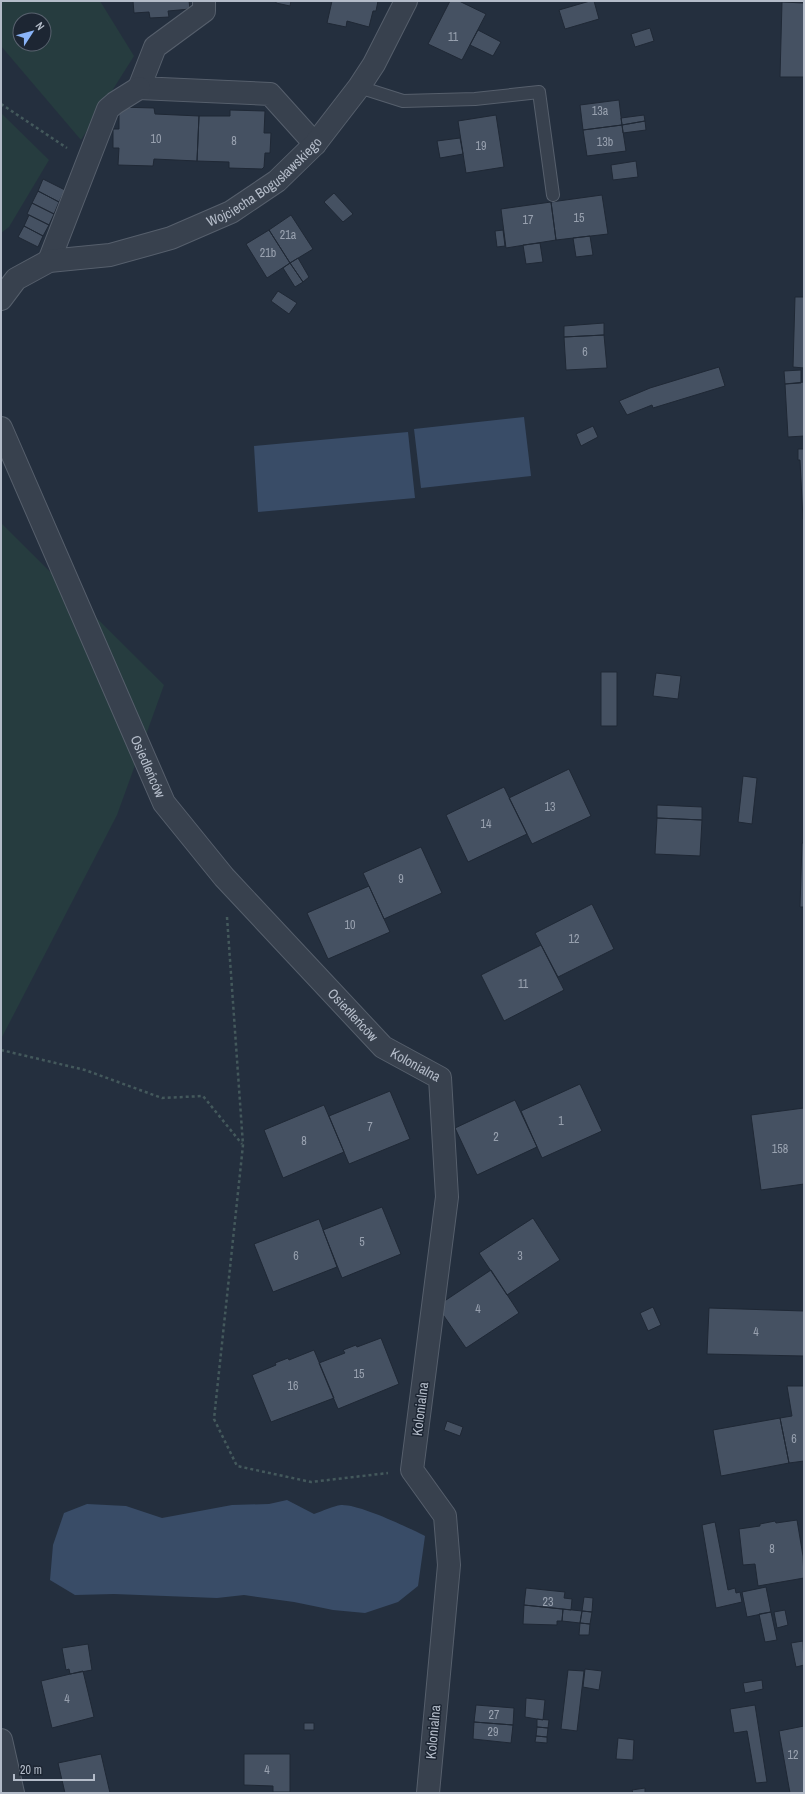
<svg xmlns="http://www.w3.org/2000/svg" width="805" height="1794" font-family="'Archivo Narrow',sans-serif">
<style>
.green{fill:#263c3f;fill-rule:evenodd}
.water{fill:#394c67}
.building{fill:#455162;stroke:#1f2835}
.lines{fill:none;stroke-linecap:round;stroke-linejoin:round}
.service-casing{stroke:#565f6c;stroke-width:14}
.minor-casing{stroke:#565f6c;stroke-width:24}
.path{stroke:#44595c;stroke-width:2.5;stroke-dasharray:3 3;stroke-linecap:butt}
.service{stroke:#38414e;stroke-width:12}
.minor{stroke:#38414e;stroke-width:22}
.labels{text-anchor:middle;stroke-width:3;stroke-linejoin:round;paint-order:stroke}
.number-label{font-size:12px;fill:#98a1af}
.street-label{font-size:14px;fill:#b4bcc9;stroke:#1d2633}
</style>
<rect width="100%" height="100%" fill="#242f3e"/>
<path class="green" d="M1,1H100L134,56L81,140L1,46ZM20,20H44V44H20Z
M1,113L49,160L9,227L1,233Z
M1,523L164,685L117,815L1,1039Z"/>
<path class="water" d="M524,417L531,476L421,488L414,429Z
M408,432L415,498L258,512L254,446Z
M287,1500L314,1514C323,1511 333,1506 341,1505C359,1504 407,1527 425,1536L418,1586L398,1602L365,1613L333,1610L294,1602L244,1595L217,1598L114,1594L75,1595L50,1580L53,1545L64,1513L87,1504L126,1506L162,1518L232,1505L269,1504Z"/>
<path class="building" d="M133,1H189L190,9L168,11L169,17L150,18L149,12L134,13Z
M276,1H291L290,6L276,3Z
M332,1H378L376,11H373L369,27L347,21L346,27L327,23Z
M450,1H459L486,14L462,60L428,44Z
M590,1H594L599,19L565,29L559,10Z
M782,2L804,3V77H780Z
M650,28L654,41L635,47L631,34Z
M478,30L501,42L493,56L470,45Z
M619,100L622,125L583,130L580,105Z
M119,107L154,108L155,114L199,116L197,161L154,159L153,166L118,165L119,148H113V129H119Z
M230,110L265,111L264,133H271L270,153H265L264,167L262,169L229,168V162L197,161L199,116H230Z
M496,115L504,167L466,173L458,121Z
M644,115L645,121L622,125L621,118Z
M645,121L646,130L623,133L622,125Z
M622,125L626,151L587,156L583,130Z
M460,138L463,154L440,158L437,141Z
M636,161L638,177L613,180L611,165Z
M43,179L65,190L59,202L38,191Z
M38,191L59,202L54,214L32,203Z
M334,193L353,214L343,222L324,202Z
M602,195L608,234L556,240L551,202Z
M551,202L556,240L506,248L501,209Z
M32,203L54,214L49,225L27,214Z
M29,215L49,225L43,236L24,226Z
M291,215L313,249L290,263L269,230Z
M24,226L43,236L38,247L18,237Z
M269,230L290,263L267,278L246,244Z
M503,230L505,246L497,247L495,231Z
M590,236L593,255L576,257L573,238Z
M540,243L543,262L526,264L523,245Z
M298,258L309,277L303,282L290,263Z
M290,263L303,282L295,287L283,268Z
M278,291L297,303L289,314L271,301Z
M795,297H804V368L793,367Z
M604,323V335L564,337V326Z
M604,335L607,368L566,370L564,337Z
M719,367L725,386L653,408L652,405L627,415L619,401L650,388Z
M801,370V383L785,384L784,371Z
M804,382V436L788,437L785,384Z
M593,426L598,437L581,446L576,434Z
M798,449H804V519H803L800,460H798Z
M601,672H617V726H601Z
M656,673L681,676L678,699L653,696Z
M569,769L591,816L532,844L509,798Z
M743,776L757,778L752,824L738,822Z
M504,787L527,834L468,862L446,815Z
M657,805L702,807V820L657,818Z
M657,818L702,820L700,856L655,854Z
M802,843H804V907H800Z
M421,847L442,893L384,919L363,873Z
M369,886L390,932L328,959L307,913Z
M592,904L614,949L558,977L535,933Z
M541,945L564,990L504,1021L481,975Z
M580,1084L602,1131L542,1158L521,1111Z
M390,1091L410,1139L349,1164L329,1116Z
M515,1100L537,1147L477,1175L455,1128Z
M324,1105L344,1152L283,1178L264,1130Z
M804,1108V1184L761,1190L751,1115Z
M382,1207L401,1254L342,1278L323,1230Z
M533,1218L560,1260L507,1295L479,1253Z
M319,1219L337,1267L273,1292L254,1244Z
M491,1270L519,1313L466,1348L437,1306Z
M653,1307L661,1325L648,1331L640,1313Z
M709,1308L804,1311V1356L707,1354Z
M381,1338L399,1384L338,1409L319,1363L345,1353L343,1350L356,1345L357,1347Z
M314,1350L334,1398L271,1422L252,1375L276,1365L275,1363L288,1358L289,1360Z
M787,1386H804V1461L789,1463L780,1418L792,1416Z
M780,1418L789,1463L721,1476L713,1430Z
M447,1421L463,1427L460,1436L444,1430Z
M797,1520L803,1556L804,1578L758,1586L755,1564L743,1565L739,1529L760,1526V1524L775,1521L776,1523Z
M715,1522L728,1590L735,1588L736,1593L740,1592L742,1602L716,1608L702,1525Z
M766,1587L771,1612L747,1617L742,1592Z
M526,1588L565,1592L564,1598L572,1599L571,1610L524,1605Z
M584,1597L593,1598L592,1612L582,1611Z
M524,1605L563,1609L562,1621H557V1625L523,1624Z
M563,1609L582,1611L580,1623L562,1621Z
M785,1610L788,1625L777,1628L774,1612Z
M582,1611L592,1612L590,1624L580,1623Z
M771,1612L777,1640L765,1642L759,1614Z
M580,1623L590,1624L589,1635H579Z
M803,1641L804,1665L796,1667L791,1643Z
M88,1644L92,1670L70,1674L69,1669L66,1670L62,1648Z
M585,1669L602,1671L599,1690L583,1687Z
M568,1670L584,1671L577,1731L561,1729Z
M83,1671L94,1717L52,1728L41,1681Z
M762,1680L763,1689L745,1693L743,1683Z
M526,1698L545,1700L543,1720L525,1717Z
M476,1705L514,1708L513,1725L474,1722Z
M755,1705L767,1782L756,1783L747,1731L734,1733L730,1709Z
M537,1719L549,1720L548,1728L537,1727Z
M474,1722L513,1725L511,1743L473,1739Z
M304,1723H314V1730H304Z
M804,1726V1793H790L779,1731Z
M537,1727L548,1728L547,1737L536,1736Z
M536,1736L547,1737V1743L535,1742Z
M618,1738L634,1740L633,1760L616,1759Z
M101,1754L110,1793H65L58,1763Z
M244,1754H290V1792H273V1786L244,1785Z
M645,1788V1793H633L632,1790Z"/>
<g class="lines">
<g class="service-casing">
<path id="service" d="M359,87L403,101L475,99L539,92L553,195"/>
</g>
<g class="minor-casing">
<g id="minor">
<path d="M204,1V11L155,47L139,88L270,94L315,144"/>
<path d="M49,261L108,109L115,103L139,88"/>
<path id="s1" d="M1,299L16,279L49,261L110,255L171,238L231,212L277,181L315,144L359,87L374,64L406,1"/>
<path id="s2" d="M1,428L164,803L224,877L383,1047L440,1078L447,1197L412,1470L445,1516L449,1565L428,1793"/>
<path d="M1,1740L13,1793"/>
</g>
</g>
<path class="path" d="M1,104L67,148
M227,917L243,1145L214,1419L237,1466L311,1482L388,1473
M1,1050L85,1070L162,1098L203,1096L242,1144"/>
<use href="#service" class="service"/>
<use href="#minor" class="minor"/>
</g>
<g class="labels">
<g class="number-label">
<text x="453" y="41">11</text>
<text x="600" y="115">13a</text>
<text x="156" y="143">10</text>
<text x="234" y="145">8</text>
<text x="605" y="146">13b</text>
<text x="481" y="150">19</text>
<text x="579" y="222">15</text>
<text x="528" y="224">17</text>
<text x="288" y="239">21a</text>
<text x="268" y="257">21b</text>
<text x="585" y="356">6</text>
<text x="550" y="811">13</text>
<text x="486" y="828">14</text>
<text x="401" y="883">9</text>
<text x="350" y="929">10</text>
<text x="574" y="943">12</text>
<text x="523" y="988">11</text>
<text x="561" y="1125">1</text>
<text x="370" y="1131">7</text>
<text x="496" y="1141">2</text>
<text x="304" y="1145">8</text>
<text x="780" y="1153">158</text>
<text x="362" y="1246">5</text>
<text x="296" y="1260">6</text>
<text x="520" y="1260">3</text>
<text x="478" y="1313">4</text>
<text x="756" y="1336">4</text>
<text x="359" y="1378">15</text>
<text x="293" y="1390">16</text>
<text x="794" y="1443">6</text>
<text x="772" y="1553">8</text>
<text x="548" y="1606">23</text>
<text x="67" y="1703">4</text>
<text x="494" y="1719">27</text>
<text x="493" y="1736">29</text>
<text x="793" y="1759">12</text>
<text x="267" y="1774">4</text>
</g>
<g class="street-label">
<text dy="5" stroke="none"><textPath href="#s1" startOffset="297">Wojciecha Bogusławskiego</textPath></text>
<text dy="5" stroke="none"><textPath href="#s2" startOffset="369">Osiedleńców</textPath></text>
<text dy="5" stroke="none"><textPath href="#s2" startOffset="693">Osiedleńców</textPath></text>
<text dy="5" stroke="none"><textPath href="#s2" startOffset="774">Kolonialna</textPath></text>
<text transform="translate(420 1409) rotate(-83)" y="5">Kolonialna</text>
<text transform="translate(433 1732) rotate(-85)" y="5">Kolonialna</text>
</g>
</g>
<rect width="805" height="1794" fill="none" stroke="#b4bcc9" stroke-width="4"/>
<g transform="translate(32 32) rotate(54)"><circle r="19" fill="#1d2633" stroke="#59626f"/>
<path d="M0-3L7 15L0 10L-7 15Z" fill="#8ab4f8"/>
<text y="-6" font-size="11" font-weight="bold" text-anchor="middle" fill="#b4bcc9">N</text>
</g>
<path d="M14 1774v6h80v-6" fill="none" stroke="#b4bcc9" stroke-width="2"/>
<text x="20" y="1774" font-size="12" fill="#b4bcc9" stroke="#1d2633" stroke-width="3" paint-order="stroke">20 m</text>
</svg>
